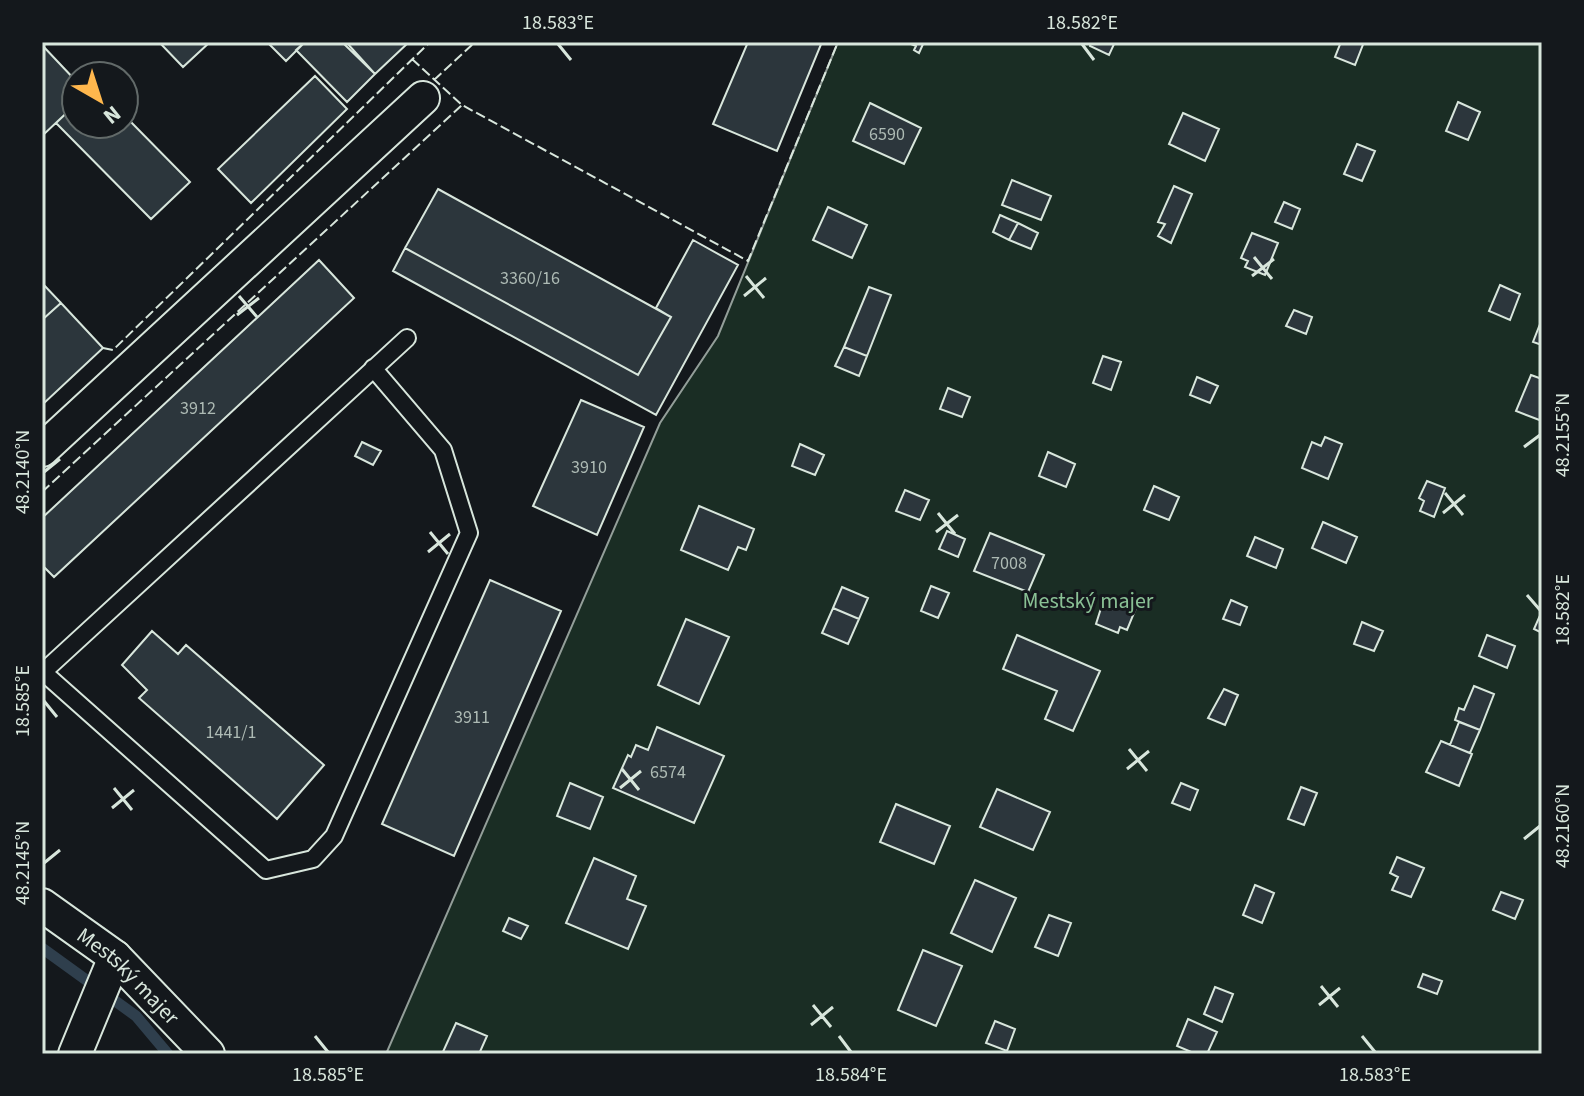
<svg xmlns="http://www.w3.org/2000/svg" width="1584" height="1096" font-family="'Source Sans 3',sans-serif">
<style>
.green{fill:#1a2d24;stroke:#939e99;stroke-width:2}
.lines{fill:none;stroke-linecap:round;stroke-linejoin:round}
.stream{stroke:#2f3f4d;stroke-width:11}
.building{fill:#2c363c;stroke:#d8e6dc;stroke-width:2}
.lane-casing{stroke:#d8e6dc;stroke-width:20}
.street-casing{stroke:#d8e6dc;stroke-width:36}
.lane{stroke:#14181c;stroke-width:16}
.street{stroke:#14181c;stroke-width:32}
.fence{stroke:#d8e6dc;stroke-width:2;stroke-dasharray:10 4;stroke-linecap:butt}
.ticks{fill:none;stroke:#d8e6dc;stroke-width:3}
.labels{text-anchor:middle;stroke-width:6;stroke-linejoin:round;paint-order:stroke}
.number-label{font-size:18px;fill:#adbab4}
.park-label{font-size:22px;fill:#8ac095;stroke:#14181c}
.street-label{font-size:22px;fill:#d8e6dc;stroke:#14181c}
.neatline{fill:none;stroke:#d8e6dc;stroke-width:3}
.ticks-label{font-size:20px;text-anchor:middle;fill:#d8e6dc}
</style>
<rect width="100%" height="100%" fill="#14181c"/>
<path class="green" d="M838,42H1542V1054H386L660,423L718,336Z"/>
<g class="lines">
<path class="stream" d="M42,948L136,1016L168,1054"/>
</g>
<path class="building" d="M159,42H210L183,67Z
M267,42H305L286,61Z
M305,42H342L375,74L347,102L296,50Z
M346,42H409L375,74Z
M748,42H822L777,151L713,124Z
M906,42H924L919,53L914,50L916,46Z
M1091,42H1115L1109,55L1090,46Z
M1341,42H1364L1355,65L1335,57Z
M42,45L76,81V104L42,136Z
M315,76L347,109L251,203L218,169Z
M1458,102L1480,112L1468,140L1446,131Z
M870,103L921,128L904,164L853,141Z
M76,104V124H124V115L190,182L151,219L56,123Z
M1183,113L1219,129L1205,161L1169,144Z
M1357,144L1375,151L1362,181L1344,174Z
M1012,180L1051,196L1041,220L1002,205Z
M1174,186L1192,194L1171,243L1158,236L1165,224L1158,222Z
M438,189L671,317L638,375L405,248Z
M1284,202L1300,209L1292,229L1275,222Z
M828,207L867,225L852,258L813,240Z
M1000,215L1018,223L1009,240L993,232Z
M1018,223L1038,233L1031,249L1009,240Z
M1252,233L1278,243L1265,275L1245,267L1248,261L1241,258Z
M693,240L738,265L656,415L393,271L405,248L638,375L671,317L656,308Z
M319,260L354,298L54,577L42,565V518Z
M42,283L61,303L42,320Z
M1500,285L1520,294L1510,320L1489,311Z
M869,287L891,295L867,356L844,347Z
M61,303L103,348L42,405V320Z
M1294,310L1312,317L1306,334L1286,326Z
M1542,319V345L1533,342Z
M844,347L867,356L859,376L835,366Z
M1103,356L1121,362L1111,390L1093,383Z
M1531,375L1542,379V421L1516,411Z
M1197,377L1218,386L1210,403L1190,395Z
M948,388L970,397L962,417L940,409Z
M581,400L644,427L597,535L533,506Z
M1325,437L1342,444L1328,479L1302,468L1312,442L1321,446Z
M362,442L381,451L373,465L355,456Z
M800,444L824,455L815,475L792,466Z
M1048,452L1075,464L1066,487L1039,476Z
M1427,481L1445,488L1434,517L1420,511L1424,501L1419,498Z
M1154,486L1179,497L1169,520L1144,510Z
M905,490L929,500L920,520L896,511Z
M699,506L754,529L746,550L738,547L728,570L681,550Z
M1323,522L1357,537L1346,563L1312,548Z
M947,531L965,539L958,557L939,549Z
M990,533L1044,555L1028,592L974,571Z
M1255,537L1283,549L1276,568L1247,556Z
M490,580L561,611L454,856L382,824Z
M931,586L949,593L938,618L921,611Z
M842,587L868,598L859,619L833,608Z
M1115,600L1136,608L1127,630L1120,627L1118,633L1096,624L1102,605L1112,609Z
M1231,600L1247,607L1240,625L1223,619Z
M833,608L859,619L848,644L822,633Z
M1542,611V633L1534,629Z
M686,619L729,637L699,704L658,685Z
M1362,622L1383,631L1374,651L1354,644Z
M152,631L178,654L186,645L324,765L277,819L139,698L147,690L122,665Z
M1017,635L1100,671L1073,731L1045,719L1057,691L1003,669Z
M1487,635L1515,646L1507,668L1479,656Z
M1474,686L1494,694L1480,730L1455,720L1459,708L1464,710Z
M1224,689L1238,695L1225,725L1208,718Z
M1459,722L1480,730L1470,753L1450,745Z
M657,727L724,756L694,823L613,788L628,755L631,757L636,745L648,750Z
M1441,741L1472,754L1459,786L1426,772Z
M570,783L603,797L590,829L557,816Z
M1181,783L1198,790L1190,810L1172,803Z
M1301,787L1317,793L1304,825L1288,819Z
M997,789L1050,812L1033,850L980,827Z
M896,804L950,826L934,864L880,842Z
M1397,857L1424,868L1411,897L1392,890L1398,877L1390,873Z
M594,858L636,876L627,899L646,906L628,949L566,923Z
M975,880L1016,898L992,952L951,933Z
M1255,885L1274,893L1262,923L1243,915Z
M1501,892L1523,900L1515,919L1493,910Z
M1049,915L1071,923L1058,956L1035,947Z
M509,918L528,926L521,939L503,931Z
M923,950L962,966L936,1026L898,1010Z
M1423,974L1442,981L1437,994L1418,987Z
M1215,987L1233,994L1222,1022L1204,1014Z
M1188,1019L1217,1032L1207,1054H1196L1177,1046Z
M995,1021L1015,1029L1007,1051L986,1043Z
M456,1023L487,1036L479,1054H442Z"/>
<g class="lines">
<g class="lane-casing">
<path id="lane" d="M43,672L266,870L313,859L334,836L469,533L443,450L373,368
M42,673L407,338"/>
</g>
<g class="street-casing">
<g id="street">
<path d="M42,450L423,98"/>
<path id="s1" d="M42,905L115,957L208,1054"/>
<path d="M75,1054L115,957"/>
</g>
</g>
<use href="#lane" class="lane"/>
<use href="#street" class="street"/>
<path class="fence" d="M412,59L462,105L748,261L838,42
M434,80L475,42
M103,348L113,350L430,42
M42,492L462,105"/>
</g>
<path class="ticks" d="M558,44L571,60M1082,44L1094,60M1254,257L1272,279M746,276L764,298M1252,276L1274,259M239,296L257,317M744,296L766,278M237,315L259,298M1524,447L1540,435M44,472L60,459M1445,493L1463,515M938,513L955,534M1443,513L1465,495M430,532L448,554M936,532L958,515M428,552L450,534M1527,595L1540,610M44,701L57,717M1129,749L1147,771M622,769L639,790M1127,769L1149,751M114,788L132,810M620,788L641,771M112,808L134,790M1524,839L1540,826M44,863L60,850M1321,986L1338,1007M813,1005L831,1027M1319,1005L1340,988M811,1025L833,1007M315,1036L328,1052M839,1036L851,1052M1362,1036L1375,1052"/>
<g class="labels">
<g class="number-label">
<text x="887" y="140">6590</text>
<text x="530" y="284">3360/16</text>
<text x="198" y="414">3912</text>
<text x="589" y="473">3910</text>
<text x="1009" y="569">7008</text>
<text x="472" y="723">3911</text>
<text x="231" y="738">1441/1</text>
<text x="668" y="778">6574</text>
</g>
<g class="park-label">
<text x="1088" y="608">Mestský majer</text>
</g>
<g class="street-label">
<text dy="8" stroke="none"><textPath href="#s1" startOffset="112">Mestský majer</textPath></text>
</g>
</g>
<rect width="1584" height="1096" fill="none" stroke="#14181c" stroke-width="88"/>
<g transform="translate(100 100) rotate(141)"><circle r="38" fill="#14181c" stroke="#626a69" stroke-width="2"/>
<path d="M0-6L14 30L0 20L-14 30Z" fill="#ffb74d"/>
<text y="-12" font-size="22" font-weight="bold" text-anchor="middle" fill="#d8e6dc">N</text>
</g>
<rect x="44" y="44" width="1496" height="1008" class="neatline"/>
<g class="ticks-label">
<text x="558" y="29">18.583°E</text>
<text x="1082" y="29">18.582°E</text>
<text transform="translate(1562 435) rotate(-90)" y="7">48.2155°N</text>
<text transform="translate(22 472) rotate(-90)" y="7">48.2140°N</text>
<text transform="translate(1562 610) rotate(-90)" y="7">18.582°E</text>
<text transform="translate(22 701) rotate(-90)" y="7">18.585°E</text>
<text transform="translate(1562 826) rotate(-90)" y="7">48.2160°N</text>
<text transform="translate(22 863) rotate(-90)" y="7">48.2145°N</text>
<text x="328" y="1081">18.585°E</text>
<text x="851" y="1081">18.584°E</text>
<text x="1375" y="1081">18.583°E</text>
</g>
</svg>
